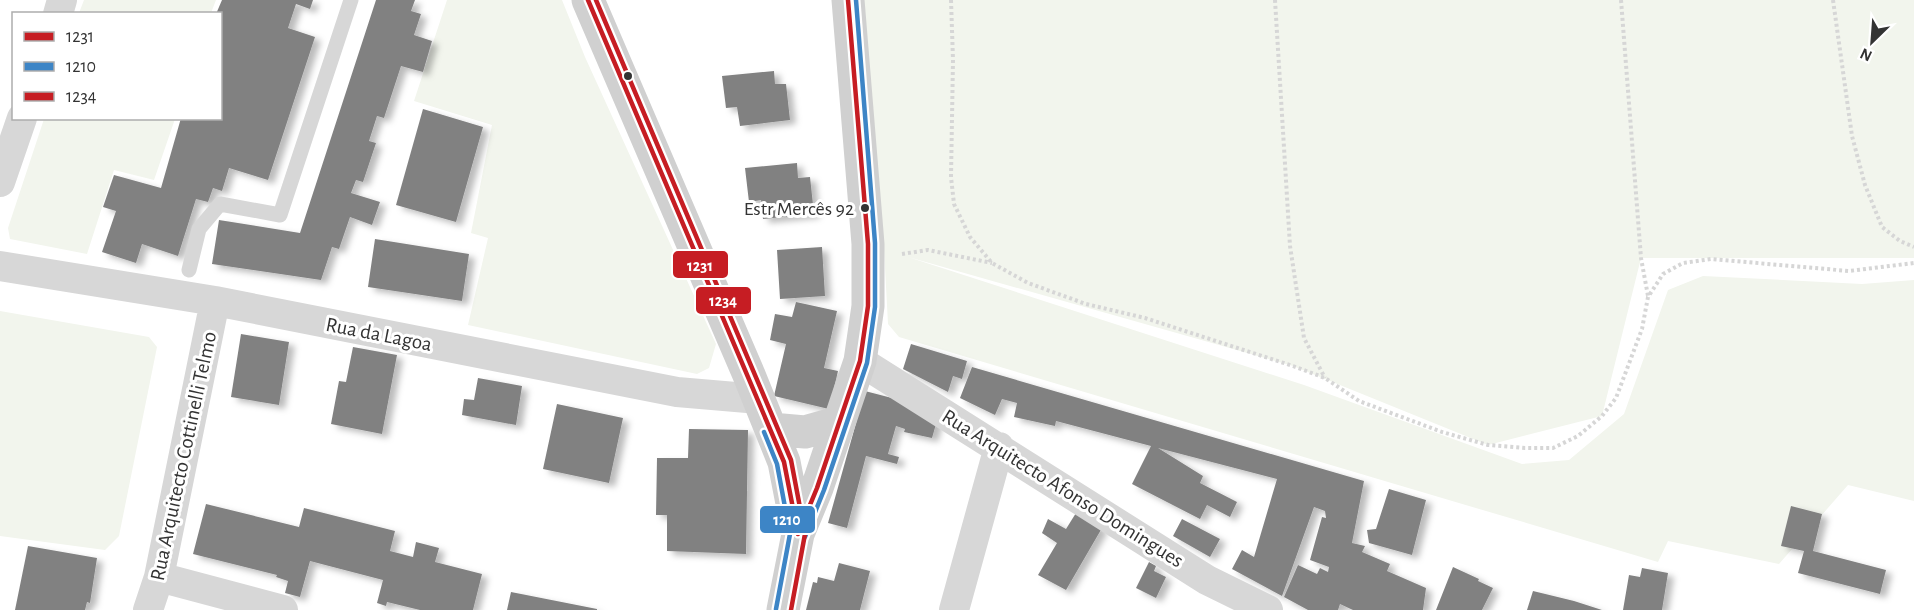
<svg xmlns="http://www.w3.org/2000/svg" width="1914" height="610" font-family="'Alegreya Sans',sans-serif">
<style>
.green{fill:#f2f5ed}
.building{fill:#818181;filter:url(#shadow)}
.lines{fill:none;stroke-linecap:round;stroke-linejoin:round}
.path{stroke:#d6d6d6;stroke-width:4;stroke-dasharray:3 3;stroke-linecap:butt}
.lane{stroke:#d7d7d7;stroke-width:15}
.street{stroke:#d7d7d7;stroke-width:30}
.secondary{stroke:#d0d0d0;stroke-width:33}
.bus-1-casing{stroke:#fff;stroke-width:9}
.bus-2-casing{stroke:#fff;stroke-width:9}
.bus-3-casing{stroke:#fff;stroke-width:9}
.bus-1{stroke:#c61d23;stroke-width:4.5}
.bus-2{stroke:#3d85c6;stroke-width:4.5}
.bus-3{stroke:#c61d23;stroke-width:4.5}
.bus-dot{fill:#333;stroke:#fff;stroke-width:2}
.labels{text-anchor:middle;stroke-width:6;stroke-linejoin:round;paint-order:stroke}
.bus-label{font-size:20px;fill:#333;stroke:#fff;text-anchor:end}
.street-label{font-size:21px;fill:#333;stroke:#fff}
.line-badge{stroke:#fff;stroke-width:2}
.badge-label{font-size:16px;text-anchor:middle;font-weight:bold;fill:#fff}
</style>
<defs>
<filter id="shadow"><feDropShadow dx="6" dy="4" stdDeviation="3" flood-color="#0004"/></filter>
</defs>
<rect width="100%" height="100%" fill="#fff"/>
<path class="green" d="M84,0H216L211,13H79Z
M447,0H562L585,57L716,344L709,368L697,374L468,325L488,238L471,233L492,125L414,101Z
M847,0H1914V258H1641L1602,416L1488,445L1293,366L908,257L1304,385L1522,464L1569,460L1624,414L1668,290L1703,276L1862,284L1914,280V501L1848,485L1779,564L1668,541L1658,562L899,337L888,324L884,249Z
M44,119H175L154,180L114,170L87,254L10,239L8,228Z
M0,311L149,337L157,347L119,536L105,550L0,536Z"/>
<path class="building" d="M222,0H313L310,9L296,4L288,28L315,37L268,180L229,168L222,191L213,188L208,202L196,199L178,256L142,244L136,263L102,252L116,211L103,207L114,175L161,188L181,118H220V14H216Z
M376,0H415L411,11L421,14L414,35L432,41L423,72L401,66L384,118L377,116L369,141L376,143L363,182L356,180L351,193L380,202L372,225L350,217L339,249L332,247L321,280L212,264L219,220L300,233Z
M774,71L775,84H786L790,120L740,126L737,107L726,108L722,76Z
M423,109L483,127L456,222L396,205Z
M797,163L798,178L810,177L814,214L763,219L761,200L749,202L745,168Z
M375,239L469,254L462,301L368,287Z
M822,247L825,296L780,299L777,250Z
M796,302L837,311L824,368L838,371L829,409L774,396L786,344L770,340L775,314L792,317Z
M241,334L289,342L279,405L231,397Z
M911,344L967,361L962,379L953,376L948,392L903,369Z
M353,347L397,355L382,434L331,424L339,381L346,382Z
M972,367L1364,481L1352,543L1365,546L1362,552L1390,564L1387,571L1426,588L1423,610H1353L1340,604L1338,610H1308L1284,597L1298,565L1317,574L1320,568L1328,572L1329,567L1310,560L1322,517L1326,518L1325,511L1314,507L1282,596L1232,569L1242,550L1254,557L1277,479L1158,448L1203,476L1200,483L1237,502L1230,517L1207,505L1200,519L1132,484L1151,446L1056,421L1055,426L1014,417L1017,403L1002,399L995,415L960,398Z
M478,378L522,386L516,425L462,415L464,399L474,400Z
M865,391L911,403L938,417L932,438L904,432L905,429L896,426L888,454L899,457L897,464L866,456L847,528L828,523Z
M557,404L623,418L609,483L543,469Z
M689,429L748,430L746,554L667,551V515H656L657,458H688Z
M1389,489L1426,500L1412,555L1369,543L1367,530L1376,529Z
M206,504L299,527L304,508L395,531L390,551L413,557L416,542L439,548L435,562L482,574L473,610H420L387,602L386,606L377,603L383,580L310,561L300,597L285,593L288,581L276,577L277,575L193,554Z
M1791,506L1822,514L1813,551L1886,570L1880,594L1798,573L1804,551L1781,546Z
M1076,513L1102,528L1066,590L1038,575L1057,543L1042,533L1048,519L1066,529Z
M1182,519L1220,539L1210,557L1173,536Z
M28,546L97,558L90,603L87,602L85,610H15Z
M1149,562L1156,566L1154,571L1166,577L1156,598L1136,588Z
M839,563L870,571L860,610H806L813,582L817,583L818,577L834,581Z
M1453,567L1479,579L1478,581L1493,588L1482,610H1436Z
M1642,568L1668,573L1662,610H1623L1629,575L1640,577Z
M1533,591L1574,601L1602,610H1527Z
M511,592L597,609V610H507Z"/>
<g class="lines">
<path class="path" d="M951,0L953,60L951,177L954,204L970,237L992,263L1028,283L1086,304L1145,318L1293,366L1325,378L1359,401L1442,432L1488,445L1525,448H1553L1578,436L1602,416L1616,398L1642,329L1648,297L1663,274L1683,263L1711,259L1849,271L1914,263
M1275,0L1290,246L1304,338L1325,378
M1621,0L1641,258L1648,296
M1833,0L1852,136L1865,185L1882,227L1900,241L1914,247
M902,254L928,250L992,263"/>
<path class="lane" d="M189,270L199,229L220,204L280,215L351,0"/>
<path class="street" d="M58,14L62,0
M0,182L22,118
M0,266L215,301L677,392L759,399
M860,361L1207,580L1268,610
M159,577L283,610
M148,610L159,577L215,301
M954,610L999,447"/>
<path class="secondary" d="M588,0L749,375L784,462L798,534L783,610
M771,429L805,432L837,423
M798,534L817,488L860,361L868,306V244L848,0"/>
<g class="bus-1-casing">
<path id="bus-1" d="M588,0L784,462L798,534
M798,534L817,488L860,361L868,306V244L848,0"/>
</g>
<g class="bus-2-casing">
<path id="bus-2" d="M764,432L777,464L790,534L776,609
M805,537L824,490L867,363L875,307V243L856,0"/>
</g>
<g class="bus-3-casing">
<path id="bus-3" d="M596,0L791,460L805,534L791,610"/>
</g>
<use href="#bus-1" class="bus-1"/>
<use href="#bus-2" class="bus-2"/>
<use href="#bus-3" class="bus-3"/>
</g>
<g class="bus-dot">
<circle cx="628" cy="76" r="5"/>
<circle cx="865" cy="208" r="5"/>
</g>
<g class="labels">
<g class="bus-label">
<text x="854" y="215">Estr Mercês 92</text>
</g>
<g class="street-label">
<text transform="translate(379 334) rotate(11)" y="7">Rua da Lagoa</text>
<text transform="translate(183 456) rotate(-78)" y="7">Rua Arquitecto Cottinelli Telmo</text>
<text transform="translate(1063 488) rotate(32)" y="7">Rua Arquitecto Afonso Domingues</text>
</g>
</g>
<g class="line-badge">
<rect x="672" y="250" width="57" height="29" rx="6" fill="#c61d23"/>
<rect x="695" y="286" width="57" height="29" rx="6" fill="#c61d23"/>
<rect x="759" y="505" width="57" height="29" rx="6" fill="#3d85c6"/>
</g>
<g class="badge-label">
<text x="700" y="271">1231</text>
<text x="723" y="306">1234</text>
<text x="787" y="525">1210</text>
</g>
<rect x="12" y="12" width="210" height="108" fill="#ffffff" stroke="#adadad" stroke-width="1.5"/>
<rect x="24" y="32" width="30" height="9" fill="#c61d23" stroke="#adadad" stroke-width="1.5"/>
<text x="66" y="42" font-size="18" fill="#333333">1231</text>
<rect x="24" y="62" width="30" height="9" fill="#3d85c6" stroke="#adadad" stroke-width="1.5"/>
<text x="66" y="72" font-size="18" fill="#333333">1210</text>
<rect x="24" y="92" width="30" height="9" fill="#c61d23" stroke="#adadad" stroke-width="1.5"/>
<text x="66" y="102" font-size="18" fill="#333333">1234</text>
<g transform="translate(1872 42) rotate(205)" stroke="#ffffff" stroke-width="4.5" paint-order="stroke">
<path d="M0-4.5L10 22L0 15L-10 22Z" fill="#333333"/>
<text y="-9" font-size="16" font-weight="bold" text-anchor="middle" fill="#333333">N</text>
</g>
</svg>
